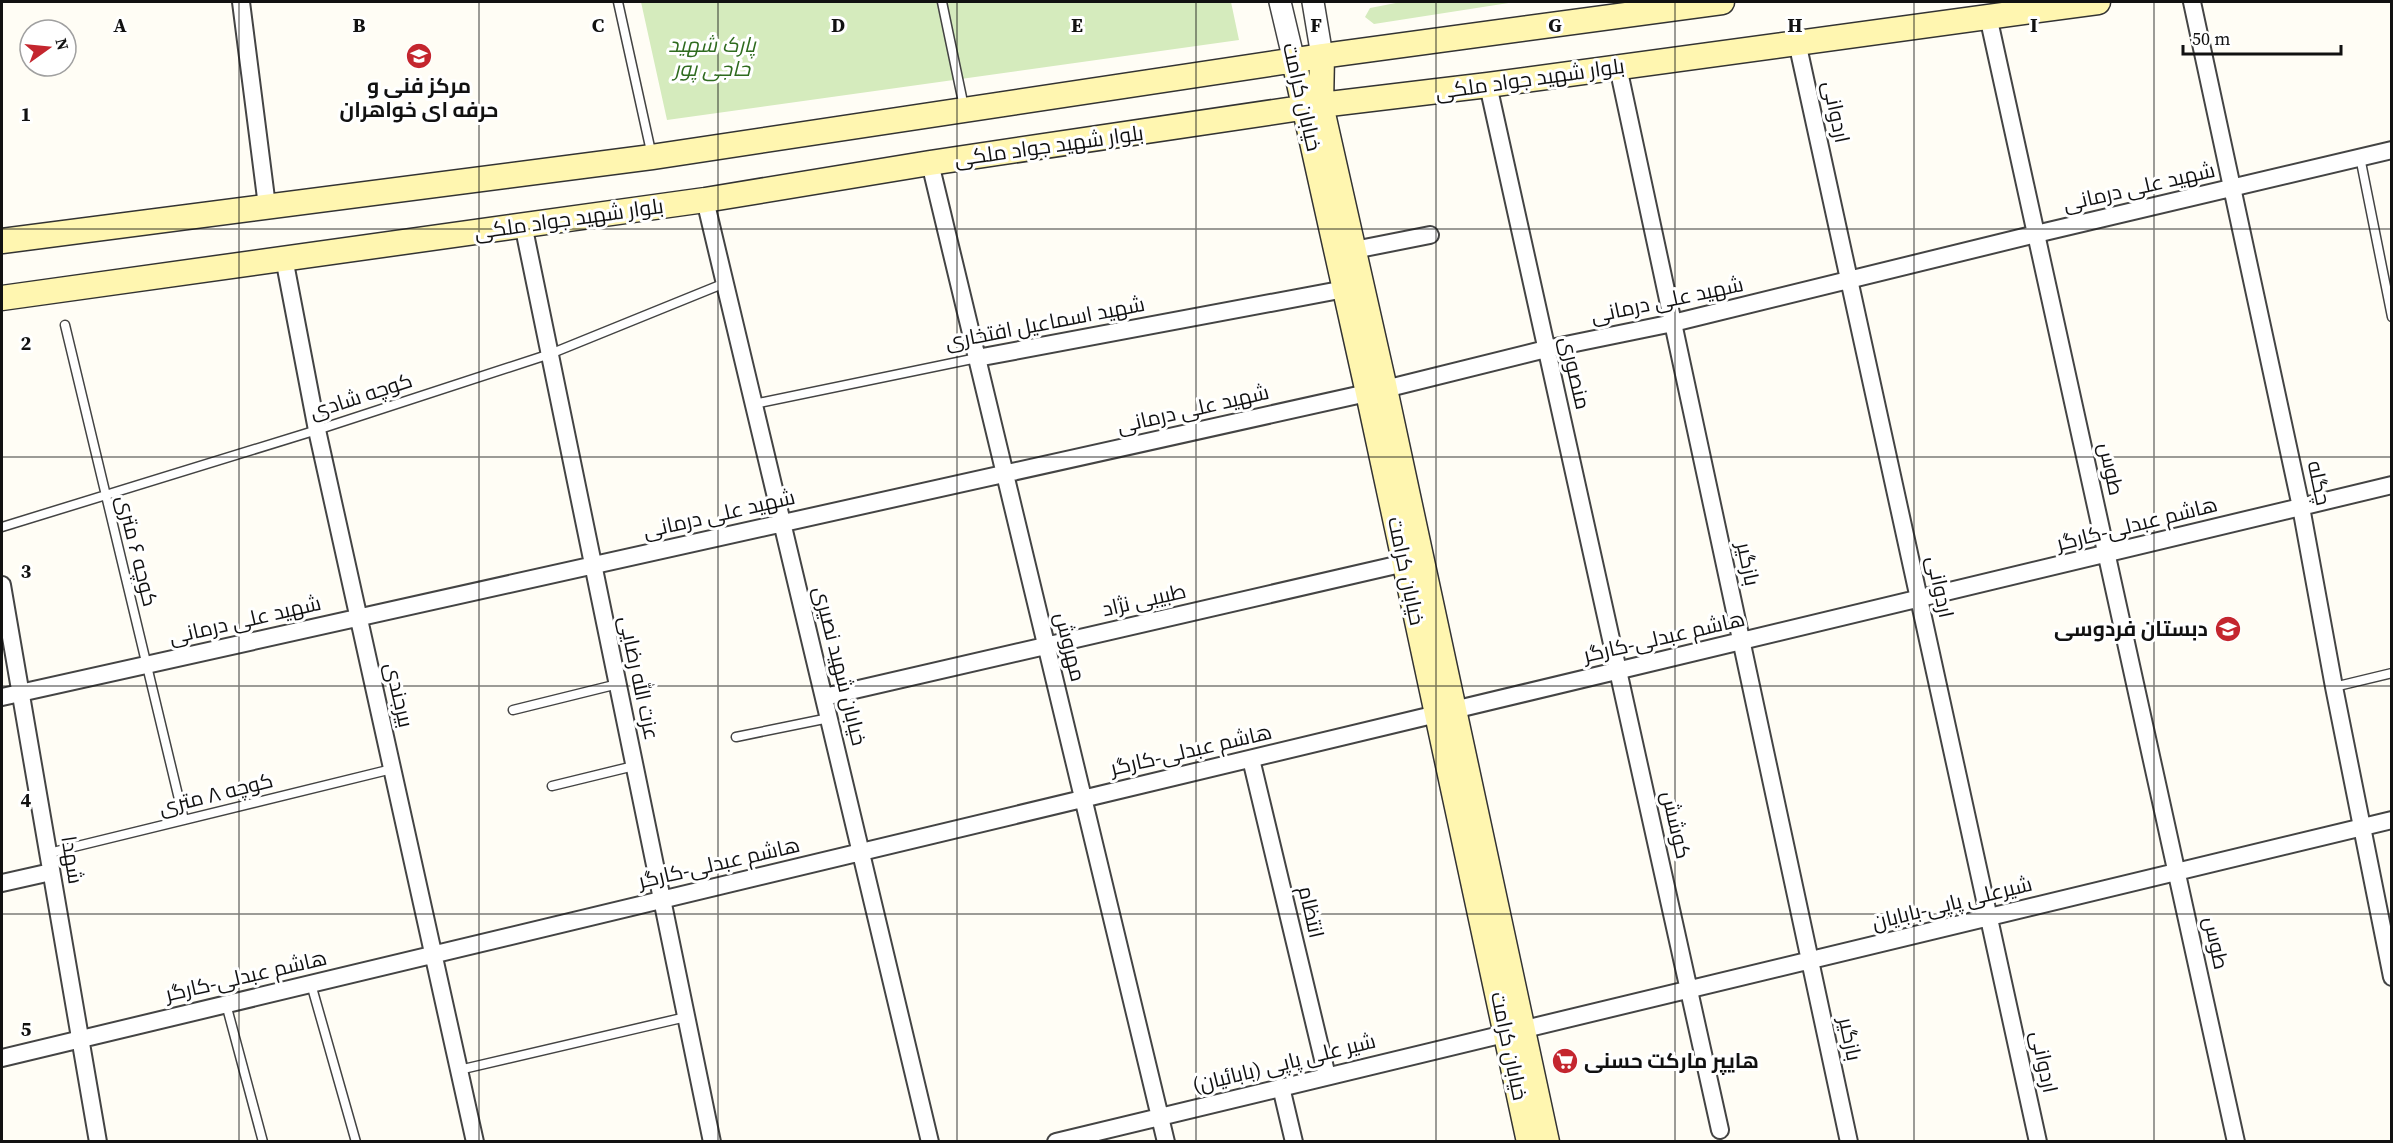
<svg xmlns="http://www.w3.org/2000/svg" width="2393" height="1143" font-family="'Source Serif 4',Cairo,serif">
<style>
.green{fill:#d5ebbd}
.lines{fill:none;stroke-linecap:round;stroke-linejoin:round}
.service-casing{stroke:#444;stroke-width:11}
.minor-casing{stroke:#444;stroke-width:20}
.tertiary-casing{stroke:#444;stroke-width:24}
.secondary-casing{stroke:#333;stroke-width:27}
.service{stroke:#fff;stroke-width:8}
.minor{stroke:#fff;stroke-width:16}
.tertiary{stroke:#fff;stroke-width:21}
.secondary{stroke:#fff6b0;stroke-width:24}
.grid{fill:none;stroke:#111;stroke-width:1.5;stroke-opacity:0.55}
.labels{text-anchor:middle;stroke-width:6;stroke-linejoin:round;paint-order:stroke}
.park-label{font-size:21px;font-style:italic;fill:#2f6b1f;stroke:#fff}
.street-label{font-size:21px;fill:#111;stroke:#fff}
.poi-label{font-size:21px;font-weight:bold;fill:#111;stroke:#fff}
.grid-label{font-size:20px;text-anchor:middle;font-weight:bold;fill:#111;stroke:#fff;stroke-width:6;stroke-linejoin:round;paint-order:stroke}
</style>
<rect width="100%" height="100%" fill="#fffdf5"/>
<path class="green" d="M641,2H1231L1239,40L667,120Z
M1401,2H1515L1374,24L1365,17L1370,8Z"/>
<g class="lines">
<g class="service-casing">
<path id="service" d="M618,2L652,156
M942,2L964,107
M2360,157L2392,317
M65,325L184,820
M754,404L977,358
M2,527L317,430L550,354L725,283
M2334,687L2392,673
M513,710L618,684
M736,737L829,718
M552,786L634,766
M49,853L392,769
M311,984L356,1142
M226,1004L263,1142
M459,1070L686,1017"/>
</g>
<g class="minor-casing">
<path id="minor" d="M241,2L267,206
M2192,2L2301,507L2334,687L2392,977
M1988,16L2236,1142
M1797,42L2038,1142
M1618,67L1849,1142
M1488,85L1720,1130
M930,163L1166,1142
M705,200L930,1142
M523,224L712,1142
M1354,250L1430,235
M284,258L317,430L475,1142
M977,358L1345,289
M2,585L98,1142
M2,697L1385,389L1546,349L1673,323L2036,234L2392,150
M824,697L1405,563
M1251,759L1327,1076
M2,883L51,872
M2,1058L2392,485
M1281,1087L1294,1142
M1056,1142L2392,820"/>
</g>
<g class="tertiary-casing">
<path id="tertiary" d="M1280,2L1294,61
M1313,2L1322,56"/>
</g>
<g class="secondary-casing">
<path id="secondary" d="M1322,56L1321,105L1385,389L1547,1142
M1294,61L1368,393L1529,1142
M2,241L652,157L1322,56L1722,2
M2,298L705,200L930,163L1321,105L1488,85L2098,2"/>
</g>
<use href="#service" class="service"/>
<use href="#minor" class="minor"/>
<use href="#tertiary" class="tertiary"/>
<use href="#secondary" class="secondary"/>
</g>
<path class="grid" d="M239,2V1142M479,2V1142M718,2V1142M957,2V1142M1196,2V1142M1436,2V1142M1675,2V1142M1914,2V1142M2154,2V1142M2,229H2392M2,457H2392M2,686H2392M2,914H2392"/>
<defs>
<g id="school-disc" transform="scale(1.35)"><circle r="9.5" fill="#c4262e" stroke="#fff"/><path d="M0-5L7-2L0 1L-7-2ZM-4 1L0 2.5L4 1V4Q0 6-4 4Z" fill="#fff"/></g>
<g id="supermarket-disc" transform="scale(1.35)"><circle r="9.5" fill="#c4262e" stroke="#fff"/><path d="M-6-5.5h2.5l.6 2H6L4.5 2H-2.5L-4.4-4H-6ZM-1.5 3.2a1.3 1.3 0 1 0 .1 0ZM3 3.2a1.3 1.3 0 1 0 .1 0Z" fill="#fff"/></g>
</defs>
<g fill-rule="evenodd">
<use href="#school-disc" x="419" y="56"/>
<use href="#school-disc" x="2228" y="629"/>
<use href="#supermarket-disc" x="1565" y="1061"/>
</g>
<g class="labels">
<g class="park-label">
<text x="712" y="52">پارک شهید<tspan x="712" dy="24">حاجی پور</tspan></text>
</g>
<g class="street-label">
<text transform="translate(1530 79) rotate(-8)" y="7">بلوار شهید جواد ملکی</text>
<text transform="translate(1302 97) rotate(77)" y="7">خیابان کرامت</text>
<text transform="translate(1836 112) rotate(78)" y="7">اردوانی</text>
<text transform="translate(1049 146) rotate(-8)" y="7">بلوار شهید جواد ملکی</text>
<text transform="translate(2139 187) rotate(-13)" y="7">شهید علی درمانی</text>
<text transform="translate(569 219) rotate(-8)" y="7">بلوار شهید جواد ملکی</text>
<text transform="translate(1667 300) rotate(-12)" y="7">شهید علی درمانی</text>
<text transform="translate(1045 323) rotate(-11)" y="7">شهید اسماعیل افتخاری</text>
<text transform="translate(1575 373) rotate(77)" y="7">منصوری</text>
<text transform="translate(361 396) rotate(-18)" y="7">کوچه شادی</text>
<text transform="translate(1193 409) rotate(-13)" y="7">شهید علی درمانی</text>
<text transform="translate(2111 469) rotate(78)" y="7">طوس</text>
<text transform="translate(2319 483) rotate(78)" y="7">چگله</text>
<text transform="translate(719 514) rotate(-13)" y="7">شهید علی درمانی</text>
<text transform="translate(2137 524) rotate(-14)" y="7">هاشم عبدلی-کارگر</text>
<text transform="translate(137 551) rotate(76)" y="7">کوچه ۶ متری</text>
<text transform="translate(1748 564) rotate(78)" y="7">بازگیر</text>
<text transform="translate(1406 571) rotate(78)" y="7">خیابان کرامت</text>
<text transform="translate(1940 587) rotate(78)" y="7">اردوانی</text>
<text transform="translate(1144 600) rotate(-13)" y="7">طبیبی نژاد</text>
<text transform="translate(245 620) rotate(-13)" y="7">شهید علی درمانی</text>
<text transform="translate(1664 637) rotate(-13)" y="7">هاشم عبدلی-کارگر</text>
<text transform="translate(1070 647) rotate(76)" y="7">مهروش</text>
<text transform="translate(840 666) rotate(76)" y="7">خیابان شهید نصیری</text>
<text transform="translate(639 678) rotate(78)" y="7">عزت الله رضایی</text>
<text transform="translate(399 695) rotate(77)" y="7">بیرجندی</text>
<text transform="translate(1191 750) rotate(-13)" y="7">هاشم عبدلی-کارگر</text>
<text transform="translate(216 794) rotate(-14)" y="7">کوچه ۸ متری</text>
<text transform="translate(1676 825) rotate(77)" y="7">کوشش</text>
<text transform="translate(72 860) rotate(81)" y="7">شهدا</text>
<text transform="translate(719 863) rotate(-13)" y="7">هاشم عبدلی-کارگر</text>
<text transform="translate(1952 903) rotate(-14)" y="7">شیرعلی پاپی-بابایان</text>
<text transform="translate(1311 912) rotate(77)" y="7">انتظام</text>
<text transform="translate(2216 943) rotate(78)" y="7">طوس</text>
<text transform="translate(246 976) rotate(-13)" y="7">هاشم عبدلی-کارگر</text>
<text transform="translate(1850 1039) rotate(78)" y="7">بازگیر</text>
<text transform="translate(1509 1046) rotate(78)" y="7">خیابان کرامت</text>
<text transform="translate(2044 1062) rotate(78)" y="7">اردوانی</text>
<text transform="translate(1284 1063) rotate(-14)" y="7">شیر علی پاپی (بابائیان)</text>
</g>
<g class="poi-label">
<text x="419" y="93">مرکز فنی و<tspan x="419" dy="24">حرفه ای خواهران</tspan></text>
<text x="2208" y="636" text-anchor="end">دبستان فردوسی</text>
<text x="1584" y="1068" text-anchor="start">هایپر مارکت حسنی</text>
</g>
</g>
<g class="grid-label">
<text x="120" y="32">A</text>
<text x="359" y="32">B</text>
<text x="598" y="32">C</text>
<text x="838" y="32">D</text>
<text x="1077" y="32">E</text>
<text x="1316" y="32">F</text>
<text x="1555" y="32">G</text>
<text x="1795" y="32">H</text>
<text x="2034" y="32">I</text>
<text x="26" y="121">1</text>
<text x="26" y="350">2</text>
<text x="26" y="578">3</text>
<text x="26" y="807">4</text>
<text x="26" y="1036">5</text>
</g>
<rect width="2393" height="1143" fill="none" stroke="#111111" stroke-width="6"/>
<g transform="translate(48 48) rotate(75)"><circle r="28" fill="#ffffff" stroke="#a0a0a0" stroke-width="1.5"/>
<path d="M0-4.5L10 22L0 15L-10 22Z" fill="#c4262e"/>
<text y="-9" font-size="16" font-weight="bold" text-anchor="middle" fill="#111111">N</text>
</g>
<path d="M2183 45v9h158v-9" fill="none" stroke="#111111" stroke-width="3"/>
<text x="2192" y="45" font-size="18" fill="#111111" stroke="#ffffff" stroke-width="4.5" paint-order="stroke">50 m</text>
</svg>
